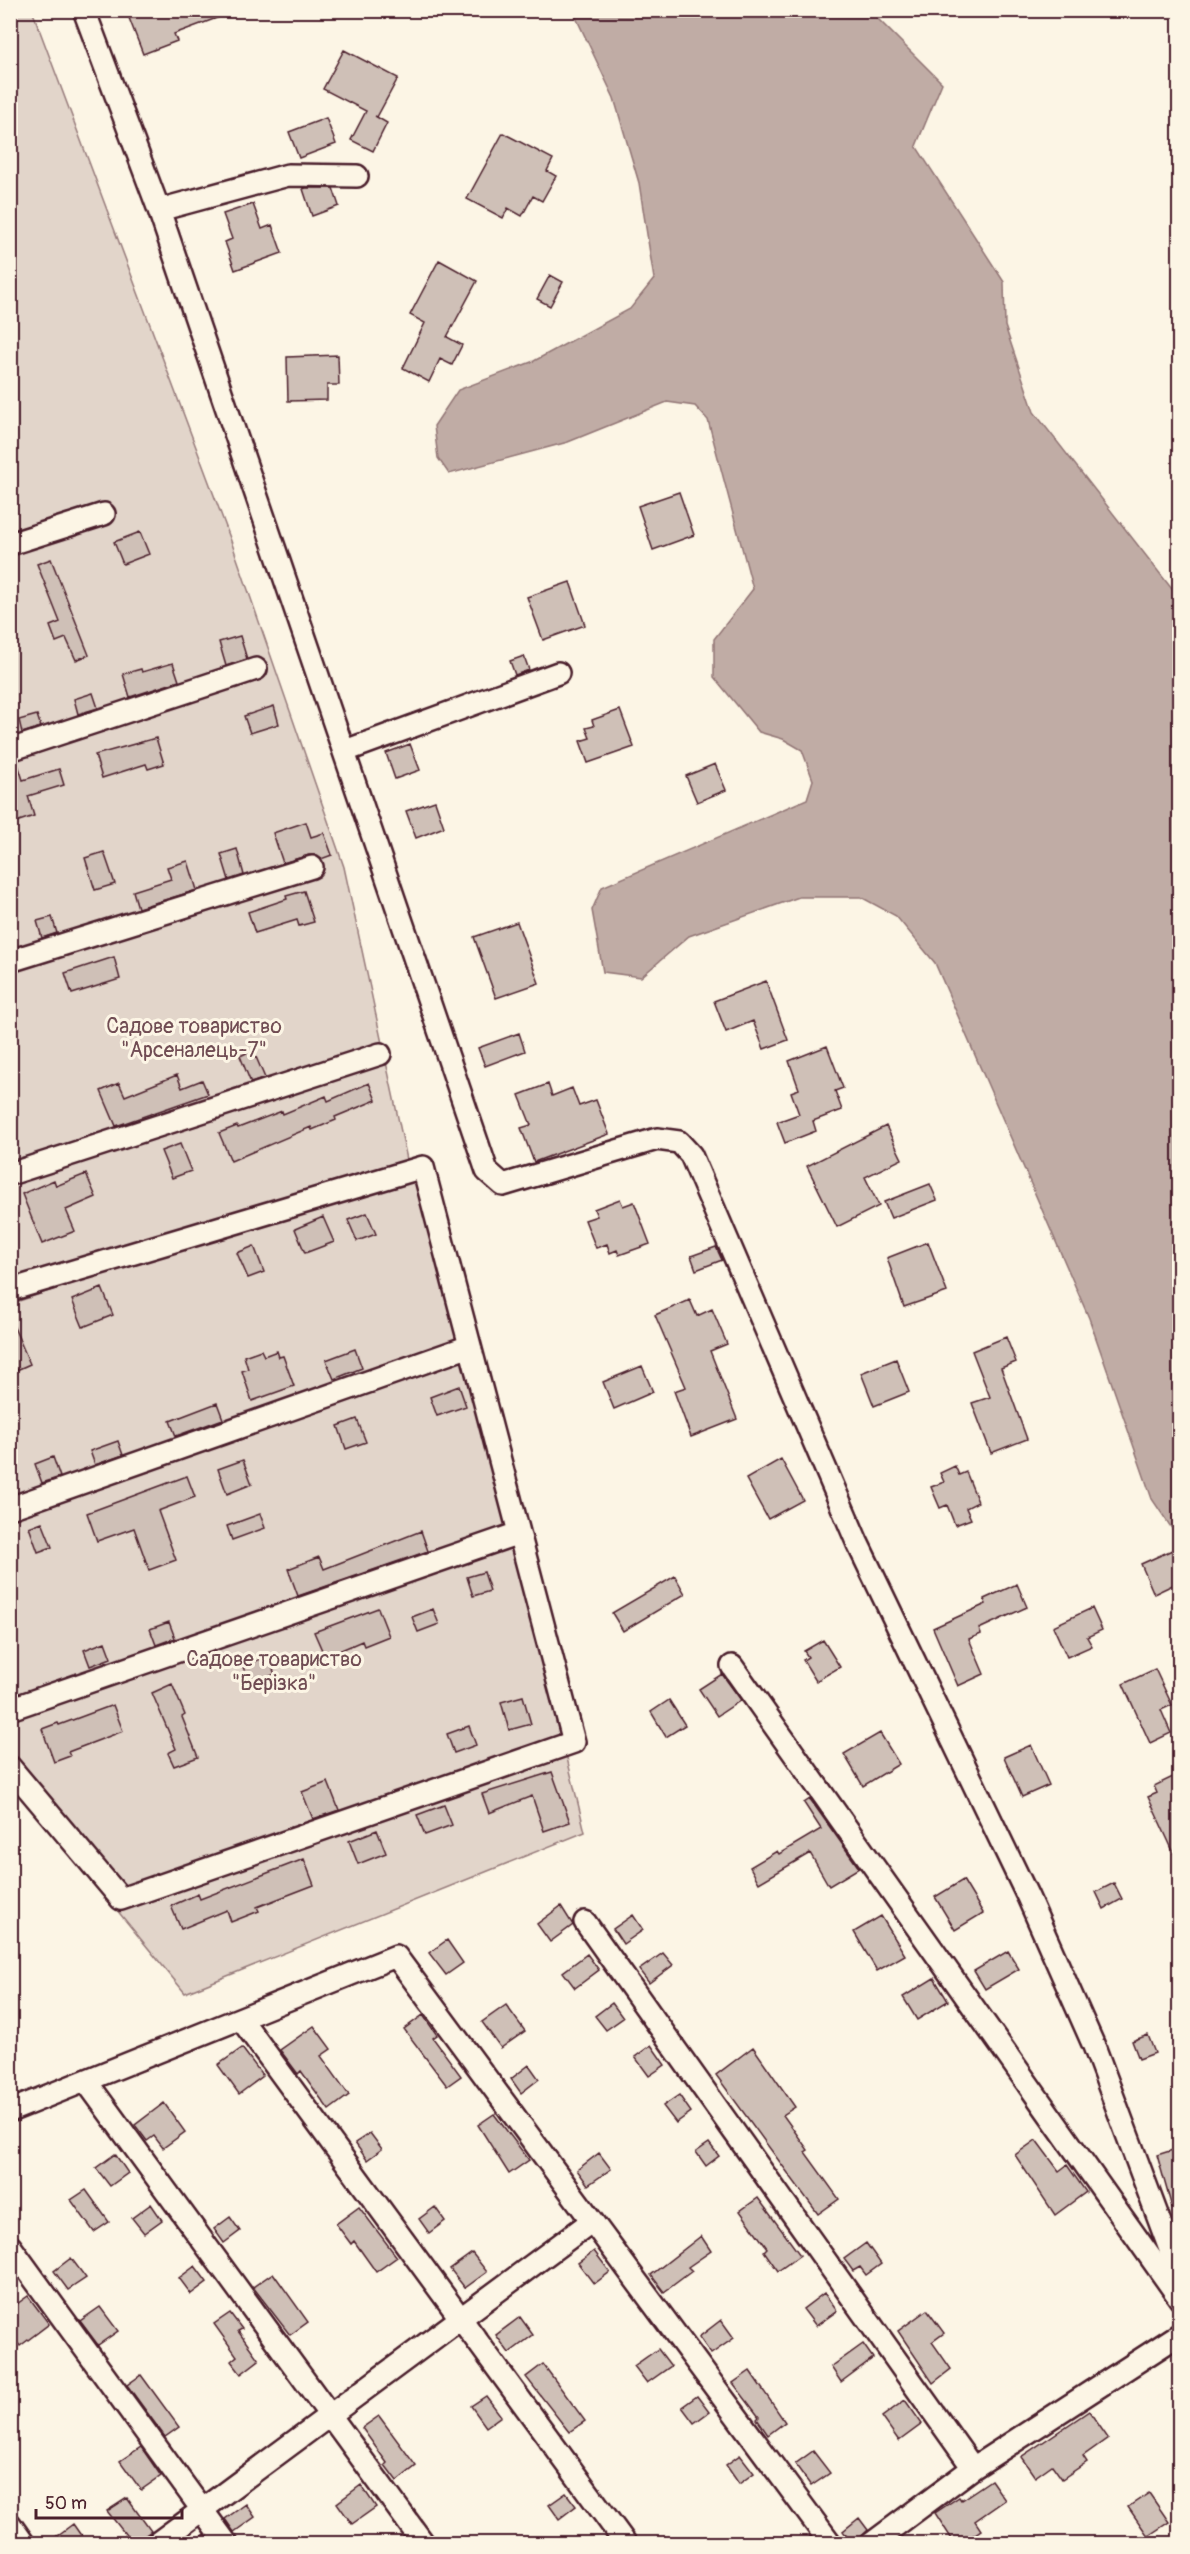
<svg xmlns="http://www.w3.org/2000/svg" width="1190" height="2554" font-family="Pangolin,sans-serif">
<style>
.green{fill:#e2d5ca;stroke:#967a7a;stroke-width:1.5}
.water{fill:#c0aca5;stroke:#917474;stroke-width:1.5}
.building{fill:#cfc0b7;stroke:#4a1f2b;stroke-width:1.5}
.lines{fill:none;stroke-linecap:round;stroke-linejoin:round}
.minor-casing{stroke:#4a1f2b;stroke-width:26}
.minor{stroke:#fcf5e5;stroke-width:21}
.labels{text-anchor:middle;stroke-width:6;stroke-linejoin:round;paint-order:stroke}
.park-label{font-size:21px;fill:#704c53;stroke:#fcf5e5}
</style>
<rect width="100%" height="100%" fill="#fcf5e5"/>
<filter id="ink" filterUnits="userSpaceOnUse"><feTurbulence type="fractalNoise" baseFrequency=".0167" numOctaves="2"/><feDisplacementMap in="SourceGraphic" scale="12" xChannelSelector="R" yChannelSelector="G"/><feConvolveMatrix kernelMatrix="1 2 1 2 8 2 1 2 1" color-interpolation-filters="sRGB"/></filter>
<g filter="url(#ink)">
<path class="green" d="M32,10L230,538L344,867L408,1164L11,1287L10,11Z
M423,1167L585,1832L185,1993L11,1781L10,1304Z"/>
<path class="water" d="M573,11H870L942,83L916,146L1004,282L1005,326L1034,412L1179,598V1539L1152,1499L1089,1318L935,963L896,916L861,897H799L689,936L641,977L603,972L592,910L602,887L807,799L813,780L802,750L783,739L759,732L714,677V639L753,589L708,420L695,406L667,402L568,442L449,474L438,458L434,426L458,390L534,361L630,309L654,279L639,183L614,98Z"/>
<path class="building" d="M148,10H233V12L174,34L177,41L143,54L129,18Z
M344,50L398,78L377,117L375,116L387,123L373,151L351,140L366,111L323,89Z
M326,118L336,144L299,158L289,132Z
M503,133L553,159L547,171L556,176L542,201L533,196L522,216L508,208L503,218L467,199Z
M306,188H333L339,206L312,216L303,189Z
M253,204L262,229L272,225L282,253L235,270L225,242L232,239L223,214Z
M439,260L477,281L447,337L462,345L452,365L440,359L429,382L403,368L425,323L410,315Z
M550,275L563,282L550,306L537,299Z
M338,355L339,385H327V400L288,401L287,357Z
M679,492L694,535L653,550L638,506Z
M140,532L149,554L123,564L114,542Z
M51,559L89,655L76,660L66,638L56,642L50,626L60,622L37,564Z
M570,582L585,625L543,640L527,597Z
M240,636L247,659L226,666L219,642Z
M524,656L529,670L515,675L510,661Z
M173,663L179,681L130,697L123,674L141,669L142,672Z
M93,693L98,708L78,714L74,699Z
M274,706L279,724L250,733L244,716Z
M620,710L634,747L588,763L580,741L590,738L586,728L594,726L592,720Z
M37,715L41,727L22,733L19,720Z
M156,738L164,764L148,769L146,764L102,778L95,755Z
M410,744L420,770L395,779L386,753Z
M17,761L23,780L59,769L64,785L28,796L34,816L13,823L10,814V762Z
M715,764L726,790L697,802L686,776Z
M435,801L444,827L416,838L406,811Z
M306,822L311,837L324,833L332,855L321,859L315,855H309L283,863L273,833Z
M237,849L244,875L229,880L221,854Z
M104,852L115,884L95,890L85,858Z
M188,861L197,890L138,908L133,891L171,879L167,867Z
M304,891L314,922L299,926L297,920L255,933L248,912L287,899L286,896Z
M52,917L57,933L42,938L37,921Z
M517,922L539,983L496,998L474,937Z
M114,957L120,979L72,994L65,973Z
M766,981L788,1040L764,1049L753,1021L726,1032L714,1001Z
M519,1033L525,1051L485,1066L478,1048Z
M827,1046L843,1088L835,1091L842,1110L813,1121L816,1131L785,1143L777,1122L799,1114L791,1092L799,1089L789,1061Z
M253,1050L265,1078L251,1083L240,1056Z
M177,1075L182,1088L202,1080L208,1094L116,1126L101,1091L119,1083L125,1096Z
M369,1083L376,1100L335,1117L336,1120L312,1130L311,1127L231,1161L219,1133L237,1126L238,1128L282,1111L283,1114L326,1096L328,1101Z
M548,1084L552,1096L572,1088L579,1106L596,1100L609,1134L534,1162L521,1128L531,1125L519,1095Z
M886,1126L902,1159L865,1177L879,1206L837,1227L807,1166Z
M180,1144L191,1171L172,1178L161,1151Z
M86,1174L96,1197L66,1210L75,1231L42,1244L22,1194L54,1180L56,1186Z
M930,1184L937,1200L891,1218L884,1202Z
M620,1199L623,1206L634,1202L650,1244L619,1255L617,1250L610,1253L607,1244L596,1248L585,1220L597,1216L594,1209Z
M367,1213L376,1234L357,1241L348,1220Z
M323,1217L334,1242L305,1253L295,1229Z
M928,1242L947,1292L904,1307L887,1258Z
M254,1246L264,1272L248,1278L237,1253Z
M716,1247L722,1260L696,1270L691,1256Z
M102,1288L113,1315L83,1327L72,1300Z
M690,1300L697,1316L712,1309L727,1344L710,1351L737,1419L691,1437L674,1391L686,1387L655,1315Z
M10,1318L30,1364L10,1373Z
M1006,1337L1016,1362L1001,1368L1027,1439L991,1453L972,1403L990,1397L972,1351Z
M355,1349L362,1368L334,1379L326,1360Z
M261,1350L264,1356L277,1351L279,1357L283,1356L294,1386L252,1401L242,1371L248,1369L244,1356Z
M896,1359L909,1392L874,1406L861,1373Z
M642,1366L653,1392L614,1409L603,1382Z
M459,1386L466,1406L437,1416L430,1397Z
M217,1403L223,1419L176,1436L170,1421Z
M357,1419L366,1442L346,1449L338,1426Z
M118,1441L123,1455L95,1465L90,1451Z
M53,1457L60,1477L42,1483L35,1464Z
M781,1459L803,1500L768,1519L746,1479Z
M243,1460L252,1484L227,1494L218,1469Z
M955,1466L959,1475L966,1472L978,1502L966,1508L971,1519L955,1525L947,1505L940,1508L931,1487L944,1482L940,1473Z
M187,1476L195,1497L158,1511L176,1560L149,1570L134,1528L97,1541L87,1513Z
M260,1514L265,1528L232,1540L227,1526Z
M42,1522L52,1547L38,1552L29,1527Z
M421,1531L428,1551L298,1596L288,1569L319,1557L324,1569Z
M1179,1547V1582L1154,1594L1141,1564Z
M484,1572L490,1591L473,1596L467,1577Z
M675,1576L685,1594L623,1631L612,1613Z
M1017,1584L1027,1607L979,1629L981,1634L969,1639L984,1674L958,1686L933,1628L986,1604L984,1599Z
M378,1608L389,1636L364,1646L362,1641L325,1657L314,1632Z
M1092,1608L1102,1630L1087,1637L1092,1646L1067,1657L1053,1626Z
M433,1609L439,1624L418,1632L412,1617Z
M169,1622L175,1638L156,1645L150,1629Z
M823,1640L840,1667L816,1681L803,1660L808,1657L804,1651Z
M105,1642L111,1658L90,1666L84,1650Z
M267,1656L275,1674L251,1685L243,1667Z
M1155,1669L1172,1705L1161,1710L1171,1733L1150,1743L1123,1684Z
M722,1674L741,1700L717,1716L699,1689Z
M172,1684L185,1715L182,1717L198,1757L174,1766L168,1753L176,1749L152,1693Z
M523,1696L531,1724L509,1730L501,1702Z
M669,1700L685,1725L666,1737L651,1712Z
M113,1705L123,1731L68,1752L70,1756L54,1762L42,1729L58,1723L59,1725Z
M469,1726L476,1745L454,1753L447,1734Z
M880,1733L899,1764L863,1786L844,1754Z
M1031,1745L1049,1785L1022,1797L1004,1757Z
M552,1772L570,1822L544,1831L532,1796L489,1813L482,1794Z
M1179,1774V1864L1148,1797L1157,1793L1154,1786Z
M328,1782L339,1810L313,1819L302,1792Z
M810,1799L859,1868L829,1886L810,1853L759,1883L750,1867L777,1851L779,1854L821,1829L804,1803Z
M444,1805L452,1825L425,1835L417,1815Z
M377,1830L386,1853L358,1864L349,1841Z
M304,1859L314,1885L257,1907L259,1911L231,1922L227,1910L181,1929L171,1906L198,1894L200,1899Z
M963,1880L983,1913L955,1930L935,1897Z
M1114,1883L1122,1899L1104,1909L1096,1892Z
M561,1906L573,1925L550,1942L537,1924Z
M633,1915L643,1930L623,1944L613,1929Z
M881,1916L905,1955L877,1971L854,1932Z
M447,1940L463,1963L446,1975L429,1953Z
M1008,1951L1019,1969L985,1989L974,1971Z
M663,1953L673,1965L649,1983L639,1970Z
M587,1954L599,1970L575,1988L563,1972Z
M934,1978L948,2001L917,2020L903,1997Z
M612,2003L623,2018L606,2030L595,2016Z
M506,2005L525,2031L501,2048L482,2022Z
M423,2015L437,2035L433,2038L461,2076L447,2086L404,2029Z
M314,2026L331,2049L321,2056L349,2095L329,2110L301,2071L298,2074L280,2050Z
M1148,2035L1155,2053L1139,2059L1132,2041Z
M651,2045L665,2065L649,2076L635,2057Z
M753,2047L795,2107L783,2115L808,2150L805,2152L839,2199L818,2214L716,2075Z
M242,2048L263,2076L239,2094L218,2065Z
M529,2065L539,2079L521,2093L511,2079Z
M679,2095L691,2112L676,2123L663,2106Z
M164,2103L185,2132L163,2148L154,2136L147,2141L135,2125Z
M494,2114L529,2160L509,2174L478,2125Z
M370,2133L382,2149L367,2160L355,2143Z
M1036,2140L1059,2171L1067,2165L1086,2192L1055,2215L1015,2155Z
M709,2143L719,2156L706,2166L696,2152Z
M1179,2148V2217L1175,2218L1157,2155Z
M599,2153L611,2169L588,2185L577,2170Z
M115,2154L128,2173L110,2186L96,2168Z
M86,2190L109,2222L94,2232L71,2200Z
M758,2198L800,2255L778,2271L764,2251L767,2248L740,2211Z
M151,2204L162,2220L144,2233L132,2218Z
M359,2207L397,2257L376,2272L354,2241L351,2244L336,2224Z
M435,2207L445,2221L429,2233L419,2219Z
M230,2217L240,2231L224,2243L214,2229Z
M701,2236L711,2251L688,2267L692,2271L664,2292L651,2275Z
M866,2243L881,2264L866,2275L860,2267L853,2271L844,2259Z
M594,2251L610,2272L594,2284L578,2263Z
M472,2253L487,2272L465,2288L450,2269Z
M71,2258L86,2278L68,2290L54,2271Z
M195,2266L207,2282L191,2294L179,2278Z
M273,2273L308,2322L290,2335L253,2287Z
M824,2293L837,2311L816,2326L803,2309Z
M28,2296L49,2324L20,2346L10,2334V2309Z
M100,2307L118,2331L98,2345L80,2321Z
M927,2310L944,2333L932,2342L951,2369L933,2383L898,2331Z
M230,2313L242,2329L238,2331L259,2360L241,2374L231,2361L237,2356L214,2324Z
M520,2317L533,2335L509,2353L496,2335Z
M721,2320L734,2338L711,2354L699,2337Z
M863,2344L873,2358L841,2382L831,2367Z
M658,2349L671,2366L647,2383L634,2366Z
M543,2364L585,2421L569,2432L526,2377Z
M750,2371L785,2422L768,2435L757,2419L759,2417L733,2383Z
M141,2375L179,2427L165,2437L127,2385Z
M486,2396L501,2416L486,2427L471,2406Z
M697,2396L709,2412L694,2423L682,2407Z
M905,2400L922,2424L899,2441L882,2417Z
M1089,2411L1108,2438L1083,2456L1087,2462L1062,2479L1052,2465L1035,2477L1021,2457Z
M379,2416L416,2466L397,2481L385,2465L387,2463L362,2428Z
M141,2447L161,2476L141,2490L120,2461Z
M813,2451L830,2473L811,2486L795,2464Z
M740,2455L754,2473L739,2484L726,2465Z
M991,2480L1005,2500L975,2521L981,2530L960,2544H955L935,2513L959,2497L961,2500Z
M361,2485L376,2507L352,2524L337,2503Z
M566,2493L576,2506L559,2519L549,2505Z
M1149,2493L1169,2522L1148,2536L1128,2507Z
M127,2498L151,2531L133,2544L107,2511Z
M246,2504L255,2517L234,2532L225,2519Z
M859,2518L868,2530L860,2538L859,2544H852L843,2531Z
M73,2524L87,2544H46Z
M204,2534L211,2544H192Z"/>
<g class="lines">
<g class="minor-casing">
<path id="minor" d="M84,10L159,210L487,1171L503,1185L657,1139L679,1142L691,1155L857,1542L1028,1897L1094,2046L1180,2276
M159,210L288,175L357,176
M10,544L104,514
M10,750L256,669
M345,751L558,673
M10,961L312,867
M10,1174L380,1054
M10,1290L423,1167L574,1742L121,1899L10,1767
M10,1508L470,1346
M732,1666L1180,2299
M10,1709L519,1533
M585,1922L973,2468
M241,2019L626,2544
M86,2081L424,2544
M10,2111L396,1956L831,2544
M10,2246L227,2544
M10,2524L24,2544
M156,2544L592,2221
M871,2544L973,2468L1180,2334"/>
</g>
<use href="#minor" class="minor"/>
</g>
</g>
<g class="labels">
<g class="park-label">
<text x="194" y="1033">Садове товариство<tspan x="194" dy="24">"Арсеналець-7"</tspan></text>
<text x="274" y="1666">Садове товариство<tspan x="274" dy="24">"Берізка"</tspan></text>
</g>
</g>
<rect width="1190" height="2554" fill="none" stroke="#fcf5e5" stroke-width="36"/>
<rect x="18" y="18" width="1154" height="2518" fill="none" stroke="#4a1f2b" stroke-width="2" filter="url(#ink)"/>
<path d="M36 2509v9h146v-9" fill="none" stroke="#4a1f2b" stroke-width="3"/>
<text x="45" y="2509" font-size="18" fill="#4a1f2b" stroke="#fcf5e5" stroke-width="4.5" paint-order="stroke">50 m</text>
</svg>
